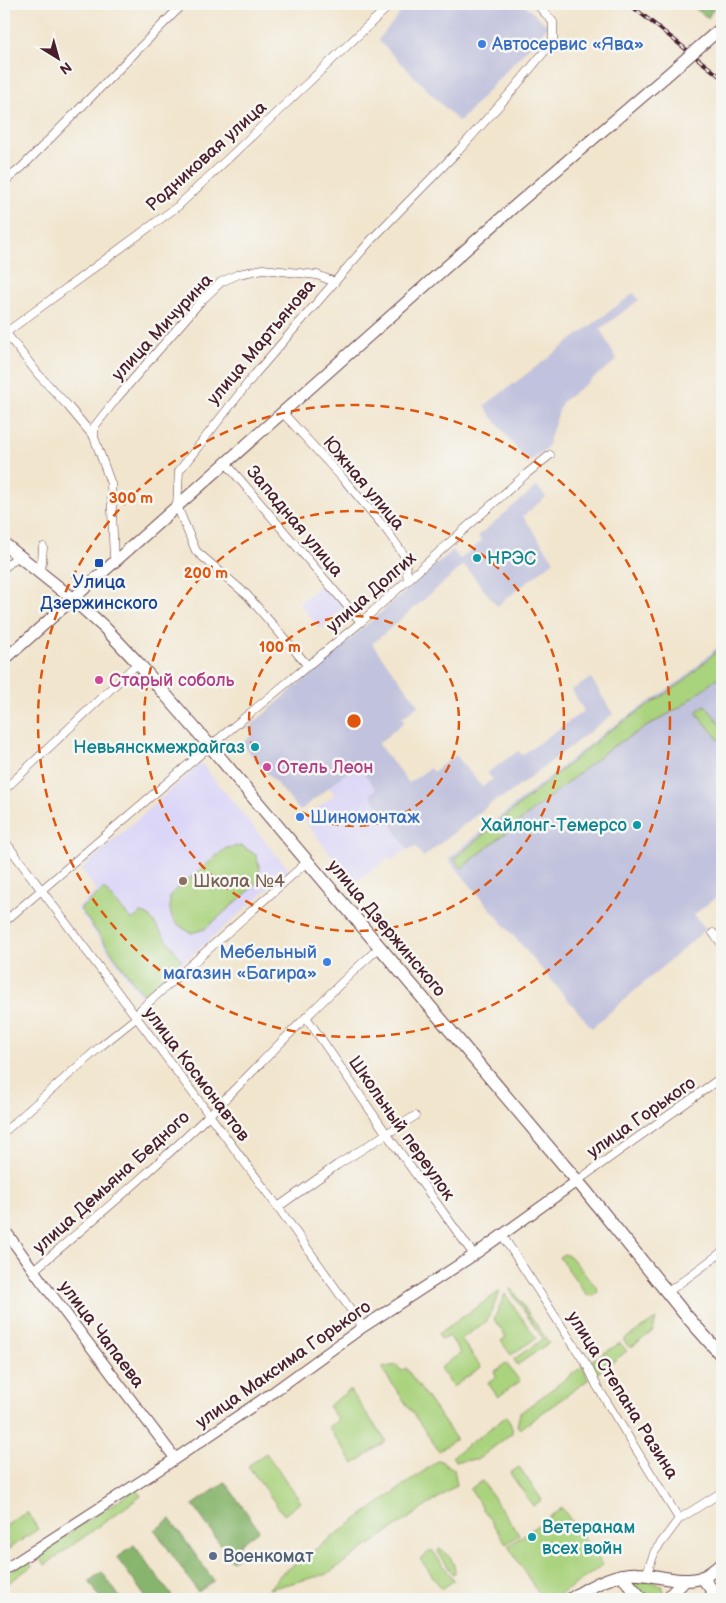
<svg xmlns="http://www.w3.org/2000/svg" width="726" height="1603" font-family="'Balsamiq Sans',sans-serif">
<style>
.built{fill:#dbd6f7}
.industrial{fill:#c1c2dd}
.green{fill:#aad37e;stroke:#7a7954}
.forest{fill:#87b56d;stroke:#686a4c}
.lines{fill:none;stroke-linecap:round;stroke-linejoin:round}
.minor-casing{stroke:#633d43;stroke-width:9}
.tertiary-casing{stroke:#633d43;stroke-width:12}
.secondary-casing{stroke:#633d43;stroke-width:13}
.primary-casing{stroke:#633d43;stroke-width:14}
.minor{stroke:#fff;stroke-width:8}
.tertiary{stroke:#fff;stroke-width:10}
.secondary{stroke:#fff;stroke-width:11}
.primary{stroke:#fff;stroke-width:12}
.rail-casing{stroke:#4a1f2b;stroke-width:4}
.rail{stroke:#f6f6f2;stroke-width:2;stroke-dasharray:5.5;stroke-linecap:butt}
.secondary-bridge-casing{stroke:#633d43;stroke-width:13;stroke-linecap:butt}
.secondary-bridge{stroke:#fff;stroke-width:11}
.ring{fill:none;stroke:#e0560e;stroke-width:2.5;stroke-dasharray:9 6}
.shop-dot{fill:#3f7fe0;stroke:#f6f6f2;stroke-width:2}
.culture-dot{fill:#0f9aa8;stroke:#f6f6f2;stroke-width:2}
.transit-dot{fill:#1a4fb4;stroke:#f6f6f2;stroke-width:2}
.hotel-dot{fill:#d1479c;stroke:#f6f6f2;stroke-width:2}
.education-dot{fill:#8d6e63;stroke:#f6f6f2;stroke-width:2}
.service-dot{fill:#5c6f8a;stroke:#f6f6f2;stroke-width:2}
.labels{text-anchor:middle;stroke-width:5;stroke-linejoin:round;paint-order:stroke}
.shop-label{font-size:18px;fill:#366cbe;stroke:#f6f6f2;text-anchor:start}
.street-label{font-size:18px;fill:#4a1f2b;stroke:#f6f6f2}
.culture-label{font-size:18px;fill:#0d838f;stroke:#f6f6f2;text-anchor:start}
.transit-label{font-size:18px;fill:#164399;stroke:#f6f6f2}
.hotel-label{font-size:18px;fill:#b23c85;stroke:#f6f6f2;text-anchor:start}
.education-label{font-size:18px;fill:#785e54;stroke:#f6f6f2;text-anchor:start}
.service-label{font-size:18px;fill:#4e5e75;stroke:#f6f6f2;text-anchor:start}
.centre{fill:#e0560e;stroke:#f6f6f2;stroke-width:2.5}
.ring-label{font-size:15px;text-anchor:middle;font-weight:bold;fill:#e0560e;stroke:#f6f6f2;stroke-width:5;stroke-linejoin:round;paint-order:stroke}
</style>
<rect width="100%" height="100%" fill="#f6f6f2"/>
<filter id="ink" filterUnits="userSpaceOnUse"><feTurbulence type="fractalNoise" baseFrequency=".02" numOctaves="2"/><feDisplacementMap in="SourceGraphic" scale="10" xChannelSelector="R" yChannelSelector="G"/><feConvolveMatrix kernelMatrix="1 2 1 2 8 2 1 2 1" color-interpolation-filters="sRGB"/></filter>
<filter id="wash" filterUnits="userSpaceOnUse"><feTurbulence type="fractalNoise" baseFrequency=".0096" numOctaves="4" result="noise"/><feDisplacementMap in="SourceGraphic" scale="20" xChannelSelector="R" yChannelSelector="G"/><feGaussianBlur stdDeviation="1.12" result="paint"/><feColorMatrix in="noise" values="0 0 0 0 0 0 0 0 0 0 0 0 0 0 0 0 0 1.4 0 .05"/><feComposite in="paint" operator="in"/></filter>
<g filter="url(#wash)">
<rect width="100%" height="100%" fill="#f1e5cd"/>
<path class="built" d="M323,582L344,607L320,629L299,604Z
M201,763L289,870L142,999L77,908L97,891L81,869Z
M357,764L376,789L370,794L407,849L391,861L389,858L360,879L359,878L352,883L308,825L305,818L335,794L329,787Z"/>
<path class="industrial" d="M408,4H523L548,26L459,122L378,40Z
M634,293L639,300L600,329L617,360L562,402L546,450L527,463L484,406Z
M537,486L546,497L523,516L554,561L497,606L464,565L372,644L419,705L402,718L405,721L378,744L409,783L430,768L433,772L456,755L482,787L493,779L487,773L518,751L522,755L584,711L572,690L591,678L613,714L507,795L494,801L423,857L415,846L408,850L370,794L376,789L357,764L300,811L242,744L253,734L248,728L453,550L460,559L482,541L478,536Z
M722,643V892L694,915L706,929L592,1028L448,859L604,732L683,679Z"/>
<path class="green" d="M722,646V674L720,676L682,706L610,748L462,868L454,859L605,734L683,682Z
M705,705L722,726V744L696,712Z
M242,846L256,855L260,869L257,884L205,929L191,933C171,921 169,918 170,895L226,848Z
M104,889L132,920L141,913L148,915L182,960L143,995L80,909Z
M564,1254L570,1256L597,1288L598,1292L592,1296L587,1295L559,1257Z
M512,1289L549,1343L517,1365L514,1359L543,1339L510,1290Z
M500,1291L487,1321L461,1339L481,1367L453,1387L440,1368L461,1353L449,1336L442,1340L438,1334Z
M505,1294L536,1338L511,1355L501,1341L506,1337L494,1319Z
M656,1319L653,1331L630,1348L623,1340Z
M620,1343L627,1351L593,1376L588,1363Z
M506,1363L520,1381L498,1397L488,1383L497,1377L494,1372Z
M397,1365L401,1371L406,1368L456,1439L439,1451L382,1369L385,1367Z
M583,1366L588,1380L520,1429L517,1426L520,1413Z
M350,1390L386,1441L354,1464L328,1427L338,1420L328,1406Z
M507,1416L512,1428V1433L477,1460L456,1461L452,1457Z
M266,1453L301,1502L284,1515L248,1466Z
M439,1460L454,1469L457,1485L327,1574L269,1589L280,1575Z
M519,1467L542,1500L533,1506L510,1473Z
M482,1481L519,1535L506,1544L470,1489Z
M136,1489L141,1496L45,1565L37,1554Z
M562,1508L603,1565L554,1599H542L508,1546Z
M27,1512L38,1529L4,1552V1527Z
M439,1549C449,1555 455,1561 455,1573L453,1574L438,1552Z
M432,1550L454,1580L442,1589L420,1559Z
M28,1560L32,1566L4,1586V1575Z
M651,1581L662,1586L665,1594L659,1599H645L631,1583Z"/>
<path class="forest" d="M689,4H716L708,18Z
M225,1482L259,1530L239,1545L244,1552L232,1561L193,1505Z
M170,1519L214,1581L198,1592L155,1530Z
M134,1545L174,1599H147L117,1558Z
M102,1572L121,1599H101L89,1581Z"/>
</g>
<g filter="url(#ink)">
<g class="lines">
<g class="minor-casing">
<path id="minor" d="M4,182L22,167L183,4
M6,333L38,374L68,406L94,437L111,484L114,561
M4,334L178,206L391,4
M282,412L346,482L385,528L404,555L408,580
M94,437V427L116,399L201,301L221,282L239,274L263,269L317,275L335,282
M225,462L361,622
M4,568L18,556
M41,574L43,547
M308,666L247,595L196,551L177,506L179,471L255,374L372,239L459,150L512,91L553,41V22L537,4
M4,790L138,663
M4,840L278,1207L363,1327
M4,922L210,746L361,622L525,475L550,455
M713,933L722,944
M306,1017L386,1133L474,1255
M4,1132L101,1046L136,1018L141,1009L307,862
M577,1181L722,1077
M278,1207L337,1165L415,1116
M502,1235L588,1367L597,1386L679,1519L655,1551L646,1575
M33,1271C93,1220 153,1170 209,1115C266,1059 320,1000 380,947
M668,1292L722,1252
M679,1519L722,1492"/>
</g>
<g class="tertiary-casing">
<path id="tertiary" d="M4,1229L42,1282L175,1458
M4,1570L166,1465L272,1393L363,1327L474,1255L577,1181"/>
</g>
<g class="secondary-casing">
<path id="secondary" d="M713,35L722,27
M4,660L516,205L665,77"/>
</g>
<g class="primary-casing">
<path id="primary" d="M4,544L73,599L104,627L138,663L210,746L584,1189L683,1312L722,1356
M621,1575L642,1599
M702,1577L719,1599
M571,1599C589,1587 615,1572 638,1574C658,1575 683,1585 703,1577C710,1574 716,1568 722,1564
M667,1599L685,1580"/>
</g>
<use href="#minor" class="minor"/>
<use href="#tertiary" class="tertiary"/>
<use href="#secondary" class="secondary"/>
<use href="#primary" class="primary"/>
<g class="rail-casing">
<path id="rail" d="M629,4L722,78"/>
</g>
<use href="#rail" class="rail"/>
<g class="secondary-bridge-casing">
<path id="secondary-bridge" d="M665,77L713,35"/>
</g>
<use href="#secondary-bridge" class="secondary-bridge"/>
</g>
</g>
<g class="ring">
<circle cx="354" cy="721" r="105"/>
<circle cx="354" cy="721" r="210"/>
<circle cx="354" cy="721" r="316"/>
</g>
<g class="shop-dot">
<circle cx="482" cy="44" r="5"/>
<circle cx="300" cy="817" r="5"/>
<circle cx="327" cy="962" r="5"/>
</g>
<g class="culture-dot">
<circle cx="477" cy="558" r="5"/>
<circle cx="255" cy="747" r="5"/>
<circle cx="637" cy="825" r="5"/>
<circle cx="532" cy="1537" r="5"/>
</g>
<rect class="transit-dot" x="94" y="558" width="10" height="10" rx="2.5"/>
<g class="hotel-dot">
<circle cx="99" cy="680" r="5"/>
<circle cx="267" cy="767" r="5"/>
</g>
<circle class="education-dot" cx="183" cy="881" r="5"/>
<circle class="service-dot" cx="213" cy="1556" r="5"/>
<g class="labels">
<g class="shop-label">
<text x="492" y="50">Автосервис «Ява»</text>
<text x="310" y="823">Шиномонтаж</text>
<text x="317" y="958" text-anchor="end">Мебельный<tspan x="317" dy="21">магазин «Багира»</tspan></text>
</g>
<g class="street-label">
<text transform="translate(206 156) rotate(-42)" y="6">Родниковая улица</text>
<text transform="translate(162 327) rotate(-47)" y="6">улица Мичурина</text>
<text transform="translate(261 342) rotate(-50)" y="6">улица Мартьянова</text>
<text transform="translate(364 483) rotate(50)" y="6">Южная улица</text>
<text transform="translate(295 521) rotate(50)" y="6">Западная улица</text>
<text transform="translate(371 592) rotate(-41)" y="6">улица Долгих</text>
<text transform="translate(387 928) rotate(50)" y="6">улица Дзержинского</text>
<text transform="translate(197 1074) rotate(53)" y="6">улица Космонавтов</text>
<text transform="translate(641 1117) rotate(-35)" y="6">улица Горького</text>
<text transform="translate(402 1128) rotate(55)" y="6">Школьный переулок</text>
<text transform="translate(111 1182) rotate(-42)" y="6">улица Демьяна Бедного</text>
<text transform="translate(102 1334) rotate(53)" y="6">улица Чапаева</text>
<text transform="translate(283 1364) rotate(-35)" y="6">улица Максима Горького</text>
<text transform="translate(623 1395) rotate(58)" y="6">улица Степана Разина</text>
</g>
<g class="culture-label">
<text x="487" y="564">НРЭС</text>
<text x="245" y="753" text-anchor="end">Невьянскмежрайгаз</text>
<text x="627" y="831" text-anchor="end">Хайлонг-Темерсо</text>
<text x="542" y="1533">Ветеранам<tspan x="542" dy="21">всех войн</tspan></text>
</g>
<g class="transit-label">
<text x="99" y="588">Улица<tspan x="99" dy="21">Дзержинского</tspan></text>
</g>
<g class="hotel-label">
<text x="109" y="686">Старый соболь</text>
<text x="277" y="773">Отель Леон</text>
</g>
<g class="education-label">
<text x="193" y="887">Школа №4</text>
</g>
<g class="service-label">
<text x="223" y="1562">Военкомат</text>
</g>
</g>
<circle cx="354" cy="721" r="8" class="centre"/>
<g class="ring-label">
<text x="131" y="503">300 m</text>
<text x="206" y="578">200 m</text>
<text x="280" y="652">100 m</text>
</g>
<rect width="726" height="1603" fill="none" stroke="#f6f6f2" stroke-width="20"/>
<g transform="translate(58 58) rotate(143)" stroke="#f6f6f2" stroke-width="4" paint-order="stroke">
<path d="M0-4L9 19L0 12L-9 19Z" fill="#4a1f2b"/>
<text y="-8" font-size="14" font-weight="bold" text-anchor="middle" fill="#4a1f2b">N</text>
</g>
</svg>
